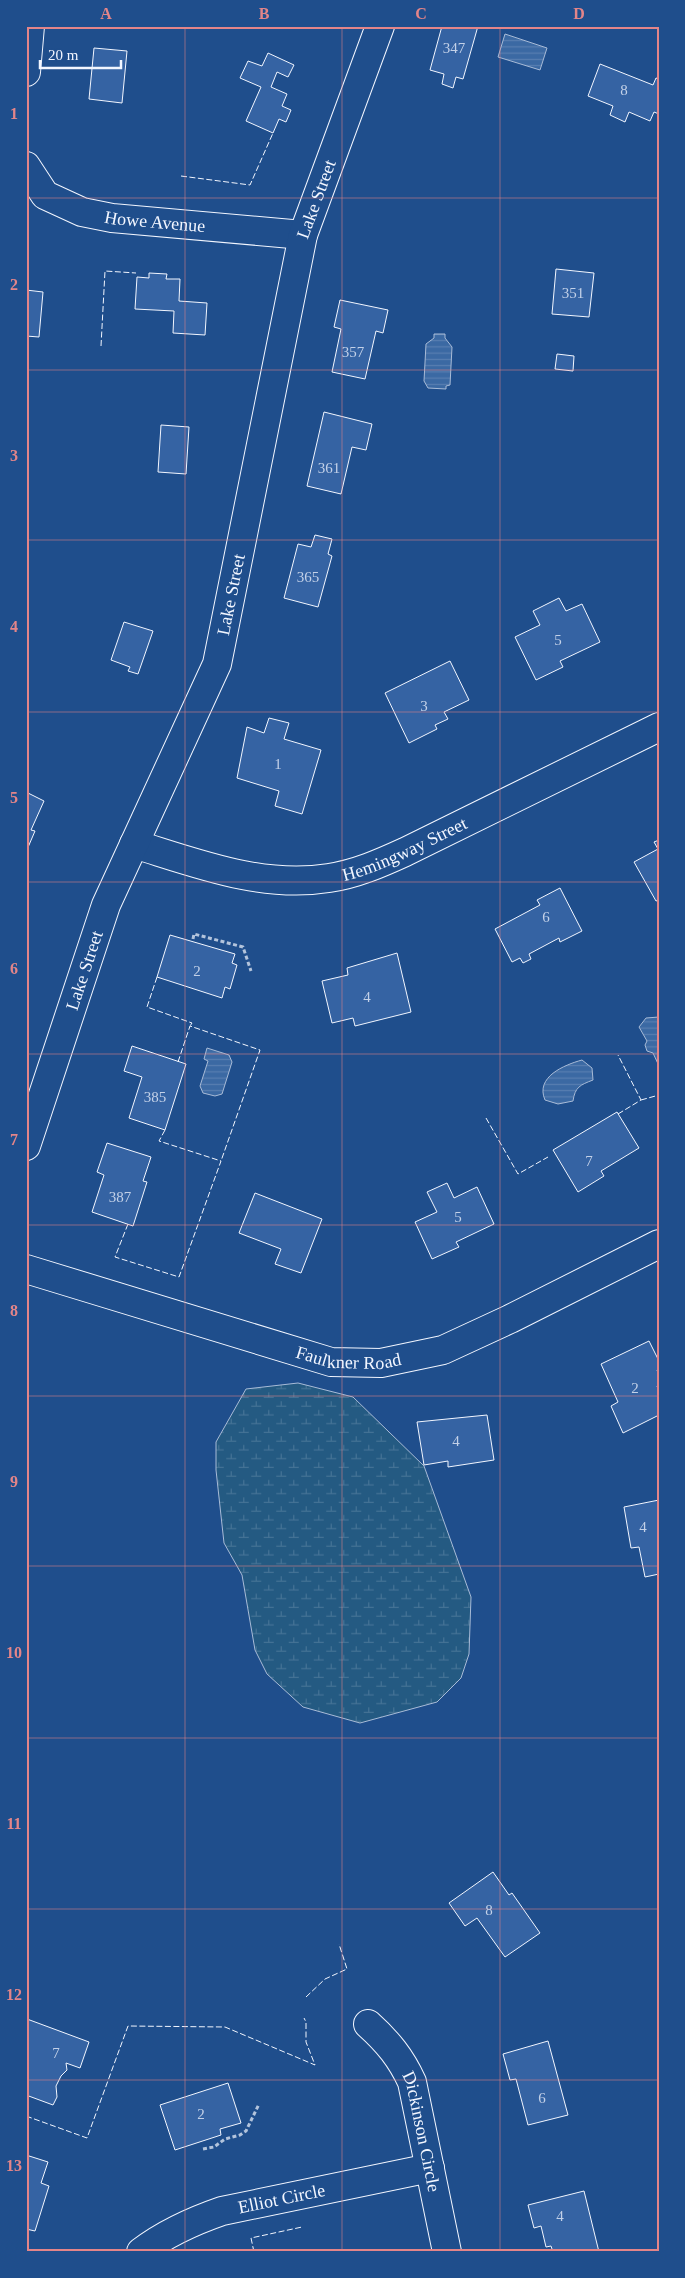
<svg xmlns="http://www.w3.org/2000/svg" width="685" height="2278" font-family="Georgia,serif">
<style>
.wetland{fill:url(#wetland-marsh);stroke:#a8bbd7}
.water{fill:url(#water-rules);stroke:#a8bbd7}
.building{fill:#3563a3;stroke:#f2f6ff}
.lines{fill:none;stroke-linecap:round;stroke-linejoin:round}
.minor-casing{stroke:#f2f6ff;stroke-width:30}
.major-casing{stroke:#f2f6ff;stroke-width:30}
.path{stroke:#b3c4dc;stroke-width:3;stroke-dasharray:4 2.5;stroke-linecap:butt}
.minor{stroke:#1f4e8c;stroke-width:28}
.major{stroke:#1f4e8c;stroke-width:28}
.fence{stroke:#f2f6ff;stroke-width:1;stroke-dasharray:6 2.5;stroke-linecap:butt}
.grid{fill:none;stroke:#e38589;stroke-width:1;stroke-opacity:0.55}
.labels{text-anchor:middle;stroke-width:4;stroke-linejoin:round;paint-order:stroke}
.number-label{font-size:15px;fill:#c3d1e8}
.street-label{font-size:18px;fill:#f2f6ff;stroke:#1f4e8c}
.neatline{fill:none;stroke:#e38589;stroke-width:2}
.grid-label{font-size:16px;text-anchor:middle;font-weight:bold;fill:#e38589}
</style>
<defs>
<pattern id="wetland-marsh" width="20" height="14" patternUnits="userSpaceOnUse" patternTransform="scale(1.25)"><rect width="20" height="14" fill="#245a82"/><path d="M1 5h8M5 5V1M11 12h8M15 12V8" fill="none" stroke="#447295"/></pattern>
<pattern id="water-rules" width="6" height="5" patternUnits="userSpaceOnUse" patternTransform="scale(1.25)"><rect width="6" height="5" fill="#3b69a3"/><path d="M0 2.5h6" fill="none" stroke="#587fb1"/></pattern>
</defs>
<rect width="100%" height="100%" fill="#1f4e8c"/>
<path class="wetland" d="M298,1383L353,1397L424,1466L471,1597L469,1654L461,1678L437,1702L360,1723L303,1707L267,1674L255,1650L242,1575L224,1543L216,1470V1442L246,1389Z"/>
<path class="water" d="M505,34L547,48L540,70L498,57Z
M434,334H445V338L452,347L450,385L446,386V389L428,388L424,381L426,344L434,338Z
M659,1017V1066L653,1053L647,1051L645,1045L647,1041L639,1027L646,1018Z
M207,1048L229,1055L232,1062L222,1094L215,1096L203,1093L200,1086L208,1061L204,1059Z
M582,1060L592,1068L593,1080C580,1085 575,1087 573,1101L558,1104L545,1100C535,1077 564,1065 582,1060Z"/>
<path class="building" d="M442,26H478L463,79L456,77L453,88L442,84L444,74L430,70Z
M94,48L127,51L122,103L89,99Z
M268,53L294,65L288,77L277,72L271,87L287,94L282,106L291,110L286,122L279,119L273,133L246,121L261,87L240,78L248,61L262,66Z
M600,64L653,85L656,78L659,79V114L654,112L650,121L629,112L625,122L610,115L613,106L588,96Z
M556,269L594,273L589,317L552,314Z
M149,273L167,274L166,279H180L179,301L207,303L205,335L173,333L174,311L135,309L137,277L149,278Z
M26,290L43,292L39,337L26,336Z
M340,300L388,310L383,333L376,331L365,379L332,372L341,329L334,327Z
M557,354L574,356L573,371L555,369Z
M324,412L372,424L366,450L352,447L341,494L307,486Z
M161,425L189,427L186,474L158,472Z
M315,535L332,539L328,554L332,556L318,607L284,598L298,544L311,547Z
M559,598L566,611L582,604L600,642L560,661L563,667L536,680L515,637L540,625L533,611Z
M124,622L153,631L138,674L128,671L130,667L111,660Z
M450,661L469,700L444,712L448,719L435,725L437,729L409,743L385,693Z
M269,718L289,723L284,739L321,750L302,814L275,806L279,791L237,778L247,727L264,733Z
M26,792L44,801L31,830L35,831L26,852Z
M659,840V900L656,901L634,862L658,849L654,842Z
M560,888L582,931L560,942L559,938L529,954L531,959L523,963L520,958L512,962L495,929L540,905L537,900Z
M170,935L235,954L232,963L237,965L230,989L225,987L222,998L157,977Z
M397,953L411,1012L355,1026L353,1018L332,1023L322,981L348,975L347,968Z
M132,1046L186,1064L165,1130L129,1118L142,1077L124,1071Z
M617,1112L639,1148L601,1171L604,1176L578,1192L553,1150Z
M107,1143L151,1157L143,1181L147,1182L133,1226L92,1212L104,1175L97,1172Z
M447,1183L454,1198L477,1187L494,1224L456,1242L459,1247L432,1259L415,1222L437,1212L427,1192Z
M255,1193L322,1219L301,1273L275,1264L281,1249L239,1233Z
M649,1341L659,1361V1369L657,1370L659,1375V1385L657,1386L659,1391V1415L623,1433L611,1406L618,1402L601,1364Z
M487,1415L494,1460L448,1467V1461L424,1465L417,1422Z
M659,1500V1574L645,1577L639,1547L631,1548L624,1507Z
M493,1872L509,1895L512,1893L540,1933L505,1957L477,1918L465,1926L449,1903Z
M27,2019L89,2042L80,2068L66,2063L67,2070L61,2076L56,2086L57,2097L53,2105L26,2095Z
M548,2041L568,2115L528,2125L516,2079L510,2080L503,2054Z
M228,2083L241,2123L220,2129L221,2135L175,2150L160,2105Z
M26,2155L48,2162L41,2183L49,2186L35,2231L26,2229Z
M584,2191L599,2252H553L551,2246L546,2247L541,2226L534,2228L528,2205Z"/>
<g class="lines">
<g class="minor-casing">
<g id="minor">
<path d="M26,72L30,26"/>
<path id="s1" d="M26,166L45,195L82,212L112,218L303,235"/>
<path id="s2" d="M134,844C196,863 262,889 329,878C356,874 381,863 405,852L659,727"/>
<path id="s3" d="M26,1269L331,1362L381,1363L443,1350L510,1319L659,1244"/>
<path id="s4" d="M368,2024C388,2042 401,2058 412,2082L447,2252"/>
<path id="s5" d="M141,2252C166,2233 193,2221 222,2211L430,2168"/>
</g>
</g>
<g class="major-casing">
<g id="major">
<path id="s6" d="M26,1146L106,905L217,664L303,235L380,26"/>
</g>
</g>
<path class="path" d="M193,939L194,934L243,947L251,971
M203,2149L214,2147L225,2139L240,2135L246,2131L259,2104"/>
<use href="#minor" class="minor"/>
<use href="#major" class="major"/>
<path class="fence" d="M181,176L250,185L273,133
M101,346L105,271L136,273
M157,977L147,1007L192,1023L190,1026
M178,1062L190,1026L260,1050L221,1161
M641,1100L659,1095
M618,1114L641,1100L618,1055
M486,1118L518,1174L548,1157
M128,1224L115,1257L179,1277L221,1161L159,1141L165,1130
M306,1997L325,1979L347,1969L339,1944
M26,2116L87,2138L128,2026L225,2027L315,2065L306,2042V2022L304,2018
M254,2252L251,2238L302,2227"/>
</g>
<path class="grid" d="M185,26V2252M342,26V2252M500,26V2252M26,198H659M26,370H659M26,540H659M26,712H659M26,882H659M26,1054H659M26,1225H659M26,1396H659M26,1566H659M26,1738H659M26,1909H659M26,2080H659"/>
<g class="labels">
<g class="number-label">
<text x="454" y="53">347</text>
<text x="624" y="95">8</text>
<text x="573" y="298">351</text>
<text x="353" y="357">357</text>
<text x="329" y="473">361</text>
<text x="308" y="582">365</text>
<text x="558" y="645">5</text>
<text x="424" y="711">3</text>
<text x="278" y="769">1</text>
<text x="546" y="922">6</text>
<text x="197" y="976">2</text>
<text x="367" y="1002">4</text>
<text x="155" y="1102">385</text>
<text x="589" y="1166">7</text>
<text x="120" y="1202">387</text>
<text x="458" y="1222">5</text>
<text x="635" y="1393">2</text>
<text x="456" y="1446">4</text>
<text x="643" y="1532">4</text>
<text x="489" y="1915">8</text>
<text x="56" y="2058">7</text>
<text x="542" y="2103">6</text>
<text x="201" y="2119">2</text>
<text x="560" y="2221">4</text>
</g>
<g class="street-label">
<text dy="6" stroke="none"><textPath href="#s6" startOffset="995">Lake Street</textPath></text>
<text dy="6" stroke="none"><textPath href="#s1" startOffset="149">Howe Avenue</textPath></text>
<text dy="6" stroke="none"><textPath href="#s6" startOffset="590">Lake Street</textPath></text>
<text dy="6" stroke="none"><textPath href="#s2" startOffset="281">Hemingway Street</textPath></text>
<text dy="6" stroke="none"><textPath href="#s6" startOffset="185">Lake Street</textPath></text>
<text dy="6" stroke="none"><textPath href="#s3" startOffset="336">Faulkner Road</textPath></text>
<text dy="6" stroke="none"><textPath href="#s4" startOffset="124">Dickinson Circle</textPath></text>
<text dy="6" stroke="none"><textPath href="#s5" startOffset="152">Elliot Circle</textPath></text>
</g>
</g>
<rect width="685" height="2278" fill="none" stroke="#1f4e8c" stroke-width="55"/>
<path d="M40 60v8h81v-8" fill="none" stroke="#f2f6ff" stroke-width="2.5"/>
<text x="48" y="60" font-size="15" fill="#f2f6ff" stroke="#1f4e8c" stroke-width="4" paint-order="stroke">20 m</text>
<rect x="28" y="28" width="630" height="2222" class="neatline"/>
<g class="grid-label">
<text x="106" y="19">A</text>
<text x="264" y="19">B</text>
<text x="421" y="19">C</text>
<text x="579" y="19">D</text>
<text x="14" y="119">1</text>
<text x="14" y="290">2</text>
<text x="14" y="461">3</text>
<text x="14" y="632">4</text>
<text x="14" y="803">5</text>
<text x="14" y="974">6</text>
<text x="14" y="1145">7</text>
<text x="14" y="1316">8</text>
<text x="14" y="1487">9</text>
<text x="14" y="1658">10</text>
<text x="14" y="1829">11</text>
<text x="14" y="2000">12</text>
<text x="14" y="2171">13</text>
</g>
</svg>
